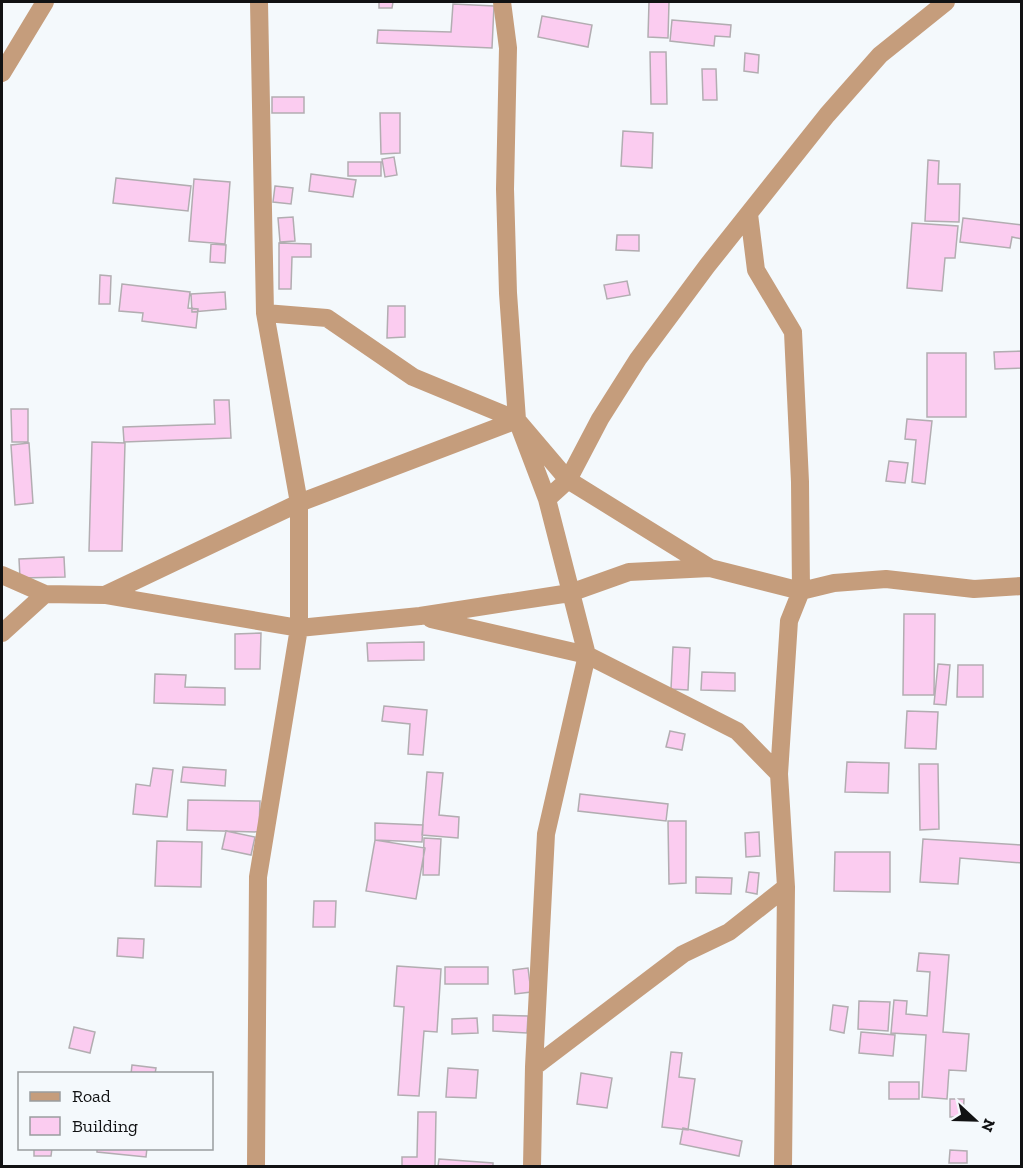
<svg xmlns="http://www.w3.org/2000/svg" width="1023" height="1168" font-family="'Zilla Slab',serif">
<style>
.building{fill:#fbccf0;stroke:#b2adb1;stroke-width:1.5}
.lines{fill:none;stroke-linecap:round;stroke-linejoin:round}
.minor{stroke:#c59d7c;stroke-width:18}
</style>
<rect width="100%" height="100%" fill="#f4f9fc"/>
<path class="building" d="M379,2H393L392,8H379Z
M649,2H669L668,38L648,37Z
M453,4L494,6L492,48L377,43L378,30L451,32Z
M542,16L592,25L588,47L538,37Z
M672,20L731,25L730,37L715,36L714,46L670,41Z
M650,52H666L667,104H651Z
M745,53L759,55L758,73L744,71Z
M702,69H716L717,100H703Z
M272,97H304V113H272Z
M380,113H400V153L381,154Z
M623,131L653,133L652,168L621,166Z
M394,157L397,175L385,177L382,159Z
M928,160L939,161L938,184H960L959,222L925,221Z
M348,162H381V176H348Z
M311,174L356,180L353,197L309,191Z
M116,178L191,186L188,211L113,203Z
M194,179L230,182L225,244L189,241Z
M275,186L293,188L291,204L273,202Z
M293,217L295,241L280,242L278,218Z
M963,218L1022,225V239L1012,237L1010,248L960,242Z
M912,223L958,226L955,258H945L942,291L907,288Z
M617,235H639V251L616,250Z
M279,243L311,244V257H292L291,289H279Z
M211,244L226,245L225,263L210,262Z
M100,275L111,276L110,304H99Z
M627,281L630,295L607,299L604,285Z
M122,284L190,292L188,308L198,309L196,328L142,321L143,313L119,311Z
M225,292L226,309L192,312L191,294Z
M388,306H405V337L387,338Z
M1022,351V368L995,369L994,352Z
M927,353H966V417H927Z
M214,400H229L231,438L124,442L123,427L215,424Z
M11,409H28V442H12Z
M907,419L932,421L925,484L912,482L916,440L905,439Z
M92,442L125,443L122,551H89Z
M29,443L33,503L15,505L11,445Z
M889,461L908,463L905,483L886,481Z
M64,557L65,577L20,578L19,559Z
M904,614H935L934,695H903Z
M261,633L260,669H235V634Z
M424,642V660L368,661L367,643Z
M673,647L690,648L688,690L671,689Z
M938,664L950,665L946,705L934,704Z
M958,665H983V697H957Z
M702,672L735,673V691L701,690Z
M155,674L186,675L185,687L225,688V705L154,703Z
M384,706L427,710L423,755L408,754L410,724L382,721Z
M907,711L938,712L936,749L905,748Z
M670,731L685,734L682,750L666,747Z
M847,762L889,763L888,793L845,792Z
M919,764H938L939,829L920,830Z
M183,767L226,770L225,786L181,782Z
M153,768L173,770L167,817L133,814L136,784L150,786Z
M427,772L443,773L439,815L459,817L458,838L422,835Z
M580,794L668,804L666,821L578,811Z
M188,800L260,801L259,832L187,830Z
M668,821H686V883L669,884Z
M375,823L423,825L422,842L375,840Z
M226,831L255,837L251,855L222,849Z
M759,832L760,856L746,857L745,833Z
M424,838L441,839L439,875H423Z
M923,839L1022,845V863L960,858L958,884L920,882Z
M375,840L425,848L416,899L366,891Z
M157,841L202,842L201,887L155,886Z
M835,852H890V892L834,891Z
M749,872L759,873L757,894L746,892Z
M696,877L732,878L731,894L696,893Z
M314,901H336L335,927H313Z
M118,938L144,939L143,958L117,956Z
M919,953L949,955L943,1032L969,1034L966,1071L949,1070L947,1099L922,1097L926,1035L891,1033L894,1000L907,1001L906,1014L927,1016L930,972L917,971Z
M397,966L441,969L437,1032L424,1031L419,1096L398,1095L404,1007L394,1006Z
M445,967H488V984H445Z
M528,968L531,992L515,994L513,970Z
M859,1001L890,1002L888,1031L858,1029Z
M833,1005L848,1007L844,1033L830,1030Z
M493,1015L528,1016L527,1033L493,1031Z
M477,1018L478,1033L452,1034V1019Z
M74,1027L95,1032L90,1053L69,1048Z
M861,1032L895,1035L893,1056L859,1053Z
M671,1052L682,1053L679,1077L695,1079L688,1130L662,1127Z
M132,1065L156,1068L155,1074H131Z
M448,1068L478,1070L476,1098L446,1097Z
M581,1073L612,1078L607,1108L577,1104Z
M889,1082H919V1099H889Z
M950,1099H964L963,1117H950Z
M418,1112H436L435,1166H402V1157H417Z
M683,1128L742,1141L739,1156L680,1144Z
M34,1148H52L51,1156H34Z
M97,1148H147L146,1157L97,1152Z
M950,1150L967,1151V1163H949Z
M439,1159L493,1163V1166H438Z"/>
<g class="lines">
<path class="minor" d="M502,2L508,48L505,189L508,293L517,420L547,499L587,655L546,834L534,1067L532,1166
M2,73L45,2
M749,214L756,270L793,332L800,482L801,591L789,621L779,774L786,887L783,1166
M265,313L327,318L413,377L517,420L568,480L710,568
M547,499L568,480L600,419L638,359L707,266L827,115L880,55L946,2
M2,575L45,594L105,595L299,628L420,616L570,593L629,572L710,568L801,591L834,583L886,579L974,589L1022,586
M105,595L299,503L517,420
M431,619L587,655L737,731L779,774
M2,633L45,594
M534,1067L683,954L729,932L786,887
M256,1166L258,877L299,628V503L265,313L259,2"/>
</g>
<rect width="1023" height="1168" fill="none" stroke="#111213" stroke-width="6"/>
<rect x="18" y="1072" width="195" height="78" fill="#f4f9fc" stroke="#999d9f" stroke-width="1.5"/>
<rect x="30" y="1092" width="30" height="9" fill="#c59d7c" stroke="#999d9f" stroke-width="1.5"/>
<text x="72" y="1102" font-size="18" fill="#111213">Road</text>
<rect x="30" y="1117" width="30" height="18" fill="#fbccf0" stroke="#999d9f" stroke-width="1.5"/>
<text x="72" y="1132" font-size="18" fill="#111213">Building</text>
<g transform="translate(975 1120) rotate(112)" stroke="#f4f9fc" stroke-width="4.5" paint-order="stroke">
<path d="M0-4.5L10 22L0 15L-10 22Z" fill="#111213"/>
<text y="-9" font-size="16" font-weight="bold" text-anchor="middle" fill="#111213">N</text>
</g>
</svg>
